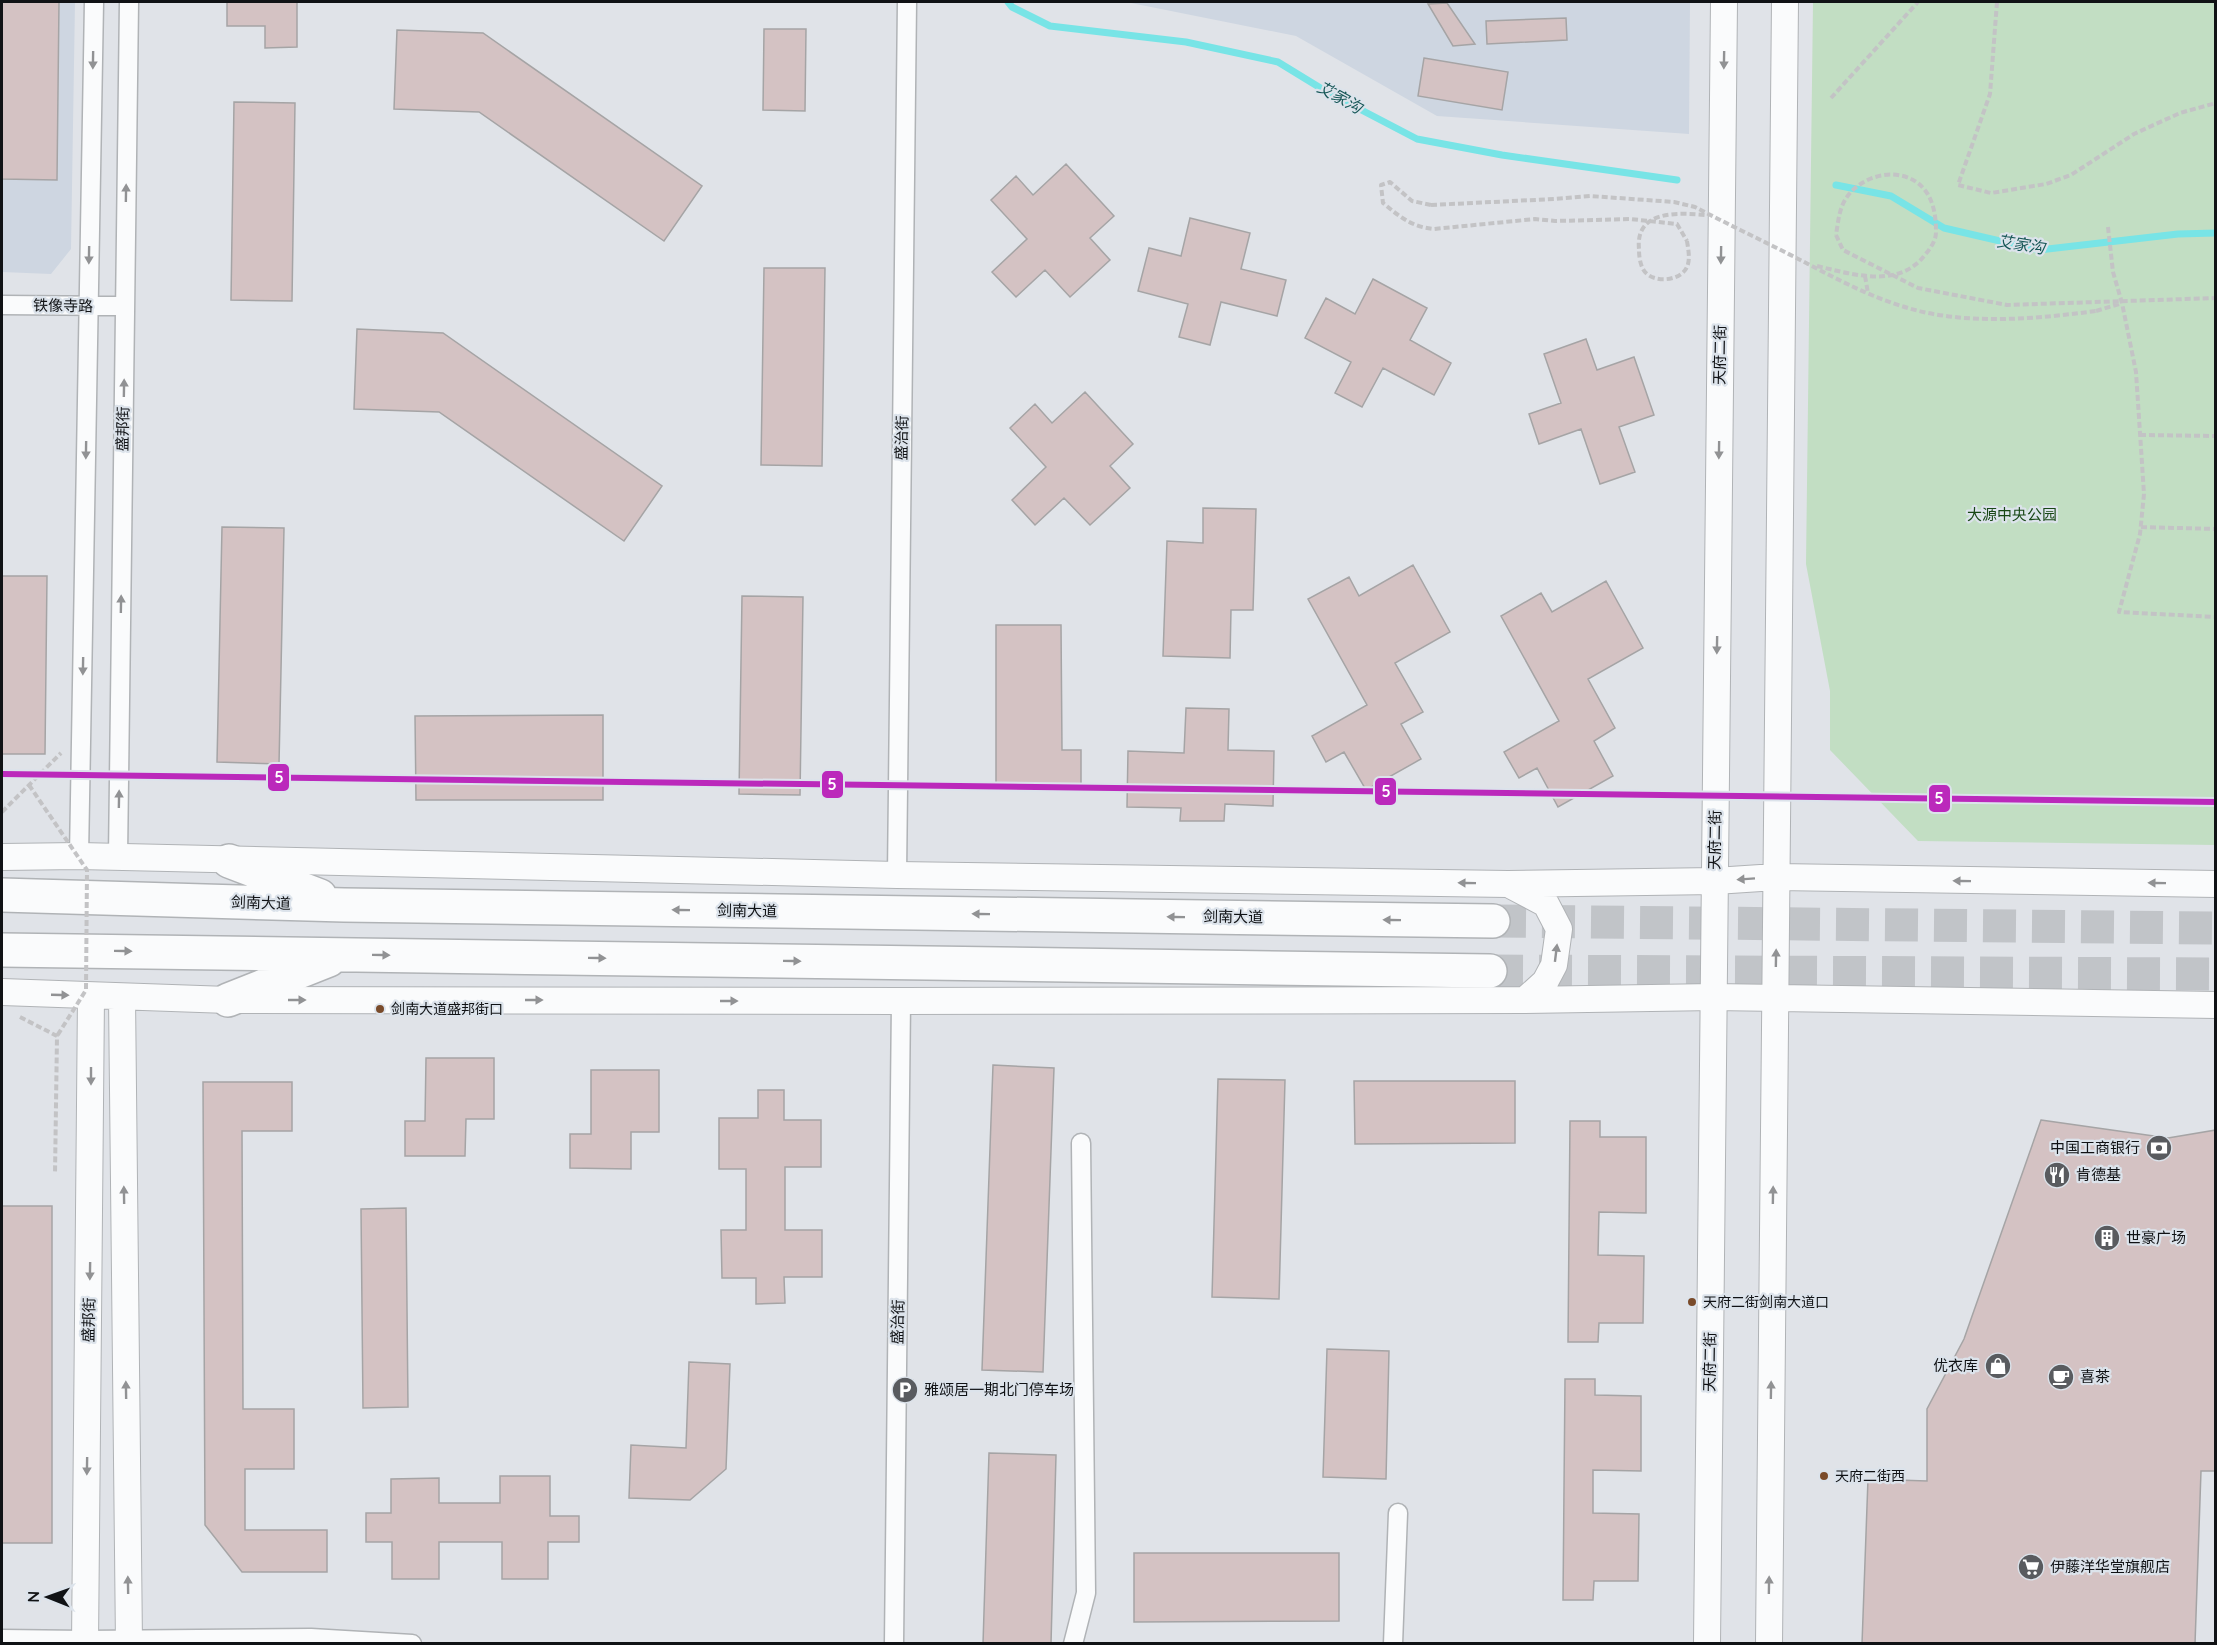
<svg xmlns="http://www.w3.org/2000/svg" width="2217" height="1645" font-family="Quicksand,'Noto Sans SC',sans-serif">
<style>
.built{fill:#ced6e1}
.green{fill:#c2dec3}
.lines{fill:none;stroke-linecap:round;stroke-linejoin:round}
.stream{stroke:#78e4e6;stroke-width:7}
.building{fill:#d4c2c3;stroke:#a5a4a5;stroke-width:1.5}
.highway-tunnel{stroke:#c1c4c8;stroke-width:33;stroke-dasharray:33 16;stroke-linecap:butt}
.street-casing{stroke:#b0b3b6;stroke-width:21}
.secondary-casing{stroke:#b0b3b6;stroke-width:28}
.highway-casing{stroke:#b0b3b6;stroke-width:36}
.path{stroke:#c3c3c5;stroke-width:4;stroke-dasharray:6 3;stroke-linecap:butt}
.street{stroke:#fafbfc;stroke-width:18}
.secondary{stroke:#fafbfc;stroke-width:26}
.highway{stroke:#fafbfc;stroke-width:33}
.path-bridge{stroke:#c3c3c5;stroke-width:4;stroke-dasharray:6 3;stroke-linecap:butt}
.metro-1-casing{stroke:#dce3eb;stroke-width:10}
.metro-1{stroke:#bb29bb;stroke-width:6}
.oneway{fill:#919294}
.bus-dot{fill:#7a4b2a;stroke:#dce3eb;stroke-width:2}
.labels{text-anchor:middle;stroke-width:4.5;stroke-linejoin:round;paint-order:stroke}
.bus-label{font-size:14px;fill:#101215;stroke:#dce3eb;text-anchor:start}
.street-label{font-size:15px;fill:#101215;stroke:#dce3eb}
.park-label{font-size:15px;fill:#184716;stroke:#dce3eb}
.poi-label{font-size:15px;fill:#101215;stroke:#dce3eb;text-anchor:start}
.water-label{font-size:16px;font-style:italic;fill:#175757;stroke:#dce3eb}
.line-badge{stroke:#dce3eb;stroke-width:2}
.badge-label{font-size:16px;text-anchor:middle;font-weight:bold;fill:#fff}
</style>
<rect width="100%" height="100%" fill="#e0e3e8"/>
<path class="built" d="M2,2H75L71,249L51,274L2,272Z
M1126,2H1690L1689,134L1437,116L1296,36Z"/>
<path class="green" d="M1813,2H2215V845L1918,841L1830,750V691L1806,564Z"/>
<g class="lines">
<path class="stream" d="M1008,2L1012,7L1050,26L1186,42L1278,62L1327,92L1417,139L1502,155L1677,180
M1836,185L1891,196L1944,228L2039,250L2178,234L2216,233"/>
</g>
<path class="building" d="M2,2H59L57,180L2,179Z
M227,2H297V47L265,48V26H227Z
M1447,3L1475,44L1453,46L1428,4Z
M1566,18L1567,40L1487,44L1486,21Z
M764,29H806L805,111L763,110Z
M397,30L483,33L702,186L664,241L479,112L394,109Z
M1424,58L1508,72L1502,110L1418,96Z
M234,102L295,103L292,301L231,300Z
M1066,164L1114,216L1090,238L1110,260L1070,297L1045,270L1016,297L992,272L1027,239L991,200L1016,176L1033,195Z
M1190,218L1250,233L1241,269L1286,280L1277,316L1221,302L1210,345L1179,337L1188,304L1138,291L1149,248L1181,256Z
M764,268H825L822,466L761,465Z
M1373,279L1427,308L1410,340L1451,363L1434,395L1383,368L1362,407L1335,393L1351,362L1305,338L1326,298L1355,314Z
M357,329L443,333L662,486L624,541L439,412L354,409Z
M1586,339L1597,370L1634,357L1654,415L1619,427L1635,472L1600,484L1581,429L1539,444L1529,414L1561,403L1544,354Z
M1085,392L1133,444L1110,466L1130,488L1090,525L1064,498L1035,525L1012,500L1046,467L1010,428L1035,404L1052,423Z
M1203,508L1256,509L1253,610H1231L1230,658L1163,656L1167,541L1203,543Z
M222,527L284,528L279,764L217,762Z
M1413,565L1450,632L1395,663L1423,712L1401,724L1421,759L1366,790L1344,752L1326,762L1312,736L1367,705L1308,599L1349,577L1359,596Z
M2,576H47L45,754H2Z
M1606,581L1643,648L1588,679L1615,728L1594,741L1613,776L1558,807L1537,768L1519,778L1504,752L1559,721L1501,616L1541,593L1552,612Z
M742,596L803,597L800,795L739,794Z
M996,625H1061L1062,750H1081V790H996Z
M1186,708L1229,709L1228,750L1274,751L1273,806L1225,804L1224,821H1180L1181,808L1127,807L1128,751L1184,753Z
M603,715V800H416L415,716Z
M426,1058H494V1119H466L465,1156H405V1121H425Z
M993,1065L1054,1068L1043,1372L982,1370Z
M591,1070H659V1132H631V1169L570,1168V1134H591Z
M1218,1079L1285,1080L1279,1299L1212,1297Z
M1354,1081H1515V1143L1355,1144Z
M203,1082H292V1131H242L243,1409H294V1469H245V1530H327V1572H242L205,1525Z
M758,1090H784V1120H821V1167H785V1230H822V1277H784L785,1303L756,1304V1278H722L721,1230H746V1169H719V1118H758Z
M2041,1120L2168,1138L2216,1130V1471H2201L2195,1644H1862L1868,1479L1927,1481V1409L1964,1339Z
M1570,1121H1600V1137H1646V1213L1599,1212L1598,1255L1644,1256L1643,1323H1599L1598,1342H1568Z
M2,1206H52V1543H2Z
M406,1208L408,1407L363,1408L361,1209Z
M1327,1349L1389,1351L1386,1479L1323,1477Z
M689,1362L730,1364L726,1469L690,1500L629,1498L631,1445L686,1448Z
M1565,1379H1595V1395L1641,1396V1471L1593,1470V1513L1639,1514L1638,1581H1594L1593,1600H1563Z
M989,1453L1056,1455L1051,1644H983Z
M500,1476H550V1516H579V1542H548V1579H502V1542H439V1579H392V1542H366V1513H391V1479L439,1478V1503H500Z
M1134,1553H1339V1621L1134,1622Z"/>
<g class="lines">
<path class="highway-tunnel" d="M1493,921L2216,928
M1490,971L2216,974"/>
<g class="street-casing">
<path id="street" d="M2,305L125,306
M79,856L94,2
M118,857L129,2
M897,875L907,2
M2,1639L85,1640L311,1638L412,1644
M894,1644L901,1001
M1073,1644L1086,1593L1081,1143
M1393,1644L1398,1513"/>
</g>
<g class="secondary-casing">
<path id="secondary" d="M2,857L79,856L897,875L1508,884L1715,881L1776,877L2216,884
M1512,886L1546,904L1559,929L1554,965L1545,982L1525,1000
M2,992L228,1000L901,1001L1525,1000L1714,997L2216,1005
M122,997L129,1644
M85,1644L91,996
M1707,1644L1724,2
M1769,1644L1785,2"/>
</g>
<g class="highway-casing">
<path id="highway" d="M229,861L320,896
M2,895L344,905L1493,921
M2,950L1490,971
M228,1000L329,960"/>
</g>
<path class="path" d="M1997,2L1990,94L1958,185L1991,193L2046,184L2071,175L2134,134L2180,113L2216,103
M1831,98L1918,2
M1431,205L1412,201L1390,182L1381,185L1383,203C1400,217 1412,227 1434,229L1535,219L1555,221L1630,219L1677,224L1687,241
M2108,227L2113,272L2122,303L2136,372L2144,494L2140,534L2119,612L2216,617
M1836,235L1843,250L1918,288L2007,305L2216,298
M1865,276L1868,293
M2096,311L2119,304
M2140,435L2216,436
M2141,527L2216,529
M2,812L61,753
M20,1017L57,1036L55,1174"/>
<use href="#street" class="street"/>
<use href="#secondary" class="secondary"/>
<use href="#highway" class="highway"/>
<path class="path-bridge" d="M1431,205L1554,199L1590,196L1674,202L1695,207C1733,227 1772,245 1810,265C1848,285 1885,304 1928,313C1983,324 2042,318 2096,311
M1687,241C1688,248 1690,257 1688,264C1684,281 1655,284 1645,272C1640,266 1639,256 1639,249C1635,209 1680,213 1706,215
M1817,266C1851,274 1898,289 1924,256C1930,249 1936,241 1936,232C1936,217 1934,201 1924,189C1903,164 1860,174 1845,200C1839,210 1838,223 1836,235
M29,785L87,870L86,990L57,1036"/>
<g class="metro-1-casing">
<path id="metro-1" d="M2,774L2216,802"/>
</g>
<use href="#metro-1" class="metro-1"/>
</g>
<defs><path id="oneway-solid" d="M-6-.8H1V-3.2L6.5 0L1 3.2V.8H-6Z" transform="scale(1.5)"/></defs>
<g class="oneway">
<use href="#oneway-solid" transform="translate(93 60) rotate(91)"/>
<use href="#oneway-solid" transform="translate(1724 60) rotate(91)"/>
<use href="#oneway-solid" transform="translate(126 193) rotate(-89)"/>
<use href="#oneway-solid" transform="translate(89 255) rotate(91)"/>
<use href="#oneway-solid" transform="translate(1721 255) rotate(91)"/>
<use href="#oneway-solid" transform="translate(124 388) rotate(-89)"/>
<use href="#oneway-solid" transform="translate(86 450) rotate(91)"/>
<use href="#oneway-solid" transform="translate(1719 450) rotate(91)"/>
<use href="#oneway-solid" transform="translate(121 604) rotate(-89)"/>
<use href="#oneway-solid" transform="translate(1717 645) rotate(91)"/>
<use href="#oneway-solid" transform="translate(83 666) rotate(91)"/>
<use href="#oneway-solid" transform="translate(119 799) rotate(-89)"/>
<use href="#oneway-solid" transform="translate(1746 879) rotate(176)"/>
<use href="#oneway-solid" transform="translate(1962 881) rotate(-179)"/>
<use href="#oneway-solid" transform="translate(1467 883) rotate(-179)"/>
<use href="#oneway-solid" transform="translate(2157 883) rotate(-179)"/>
<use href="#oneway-solid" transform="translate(681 910) rotate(-179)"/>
<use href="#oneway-solid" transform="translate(981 914) rotate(-179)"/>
<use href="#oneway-solid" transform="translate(1176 917) rotate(-179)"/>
<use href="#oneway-solid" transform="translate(1392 920) rotate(-179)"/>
<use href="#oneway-solid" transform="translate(123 951) rotate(1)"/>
<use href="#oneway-solid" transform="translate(1556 953) rotate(-83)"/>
<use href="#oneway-solid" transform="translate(381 955) rotate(1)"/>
<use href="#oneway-solid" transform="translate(597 958) rotate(1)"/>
<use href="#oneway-solid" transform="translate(1776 958) rotate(-89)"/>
<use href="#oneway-solid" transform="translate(792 961) rotate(1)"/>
<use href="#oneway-solid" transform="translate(60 995) rotate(2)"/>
<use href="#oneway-solid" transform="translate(297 1000)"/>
<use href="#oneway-solid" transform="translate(534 1000)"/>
<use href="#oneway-solid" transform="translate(729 1001)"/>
<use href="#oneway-solid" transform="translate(91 1076) rotate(90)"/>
<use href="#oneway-solid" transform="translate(124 1195) rotate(-91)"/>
<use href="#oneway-solid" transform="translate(1773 1195) rotate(-89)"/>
<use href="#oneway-solid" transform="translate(90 1271) rotate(91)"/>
<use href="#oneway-solid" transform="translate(126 1390) rotate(-91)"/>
<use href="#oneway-solid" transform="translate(1771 1390) rotate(-89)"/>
<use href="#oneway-solid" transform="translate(87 1466) rotate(91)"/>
<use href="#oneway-solid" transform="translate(128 1585) rotate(-91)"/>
<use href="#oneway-solid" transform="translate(1769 1585) rotate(-89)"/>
</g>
<defs>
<g id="bank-disc" transform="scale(1.35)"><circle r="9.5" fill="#595b5f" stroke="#dce3eb"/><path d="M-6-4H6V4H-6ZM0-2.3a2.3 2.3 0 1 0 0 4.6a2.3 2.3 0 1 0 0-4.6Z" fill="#fff"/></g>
<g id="restaurant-disc" transform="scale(1.35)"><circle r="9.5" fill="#595b5f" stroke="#dce3eb"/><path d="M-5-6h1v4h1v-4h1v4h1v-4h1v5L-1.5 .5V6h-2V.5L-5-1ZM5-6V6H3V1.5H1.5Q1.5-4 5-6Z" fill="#fff"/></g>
<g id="building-disc" transform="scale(1.35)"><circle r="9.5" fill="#595b5f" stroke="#dce3eb"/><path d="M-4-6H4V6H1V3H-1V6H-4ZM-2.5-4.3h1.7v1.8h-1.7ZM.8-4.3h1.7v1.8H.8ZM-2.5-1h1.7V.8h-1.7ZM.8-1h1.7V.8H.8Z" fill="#fff"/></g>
<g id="shop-disc" transform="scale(1.35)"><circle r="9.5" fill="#595b5f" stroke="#dce3eb"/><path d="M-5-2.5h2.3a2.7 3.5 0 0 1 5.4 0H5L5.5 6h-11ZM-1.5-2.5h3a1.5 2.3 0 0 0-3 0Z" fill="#fff"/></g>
<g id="cafe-disc" transform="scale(1.35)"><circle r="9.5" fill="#595b5f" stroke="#dce3eb"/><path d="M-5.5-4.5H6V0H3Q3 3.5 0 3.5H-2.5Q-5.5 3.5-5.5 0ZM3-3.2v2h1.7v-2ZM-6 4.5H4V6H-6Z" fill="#fff"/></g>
<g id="parking-disc" transform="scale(1.35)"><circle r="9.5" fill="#595b5f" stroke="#dce3eb"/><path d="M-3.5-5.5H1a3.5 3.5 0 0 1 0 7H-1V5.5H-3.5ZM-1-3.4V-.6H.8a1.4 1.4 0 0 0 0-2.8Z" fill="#fff"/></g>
<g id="supermarket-disc" transform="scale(1.35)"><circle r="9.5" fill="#595b5f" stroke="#dce3eb"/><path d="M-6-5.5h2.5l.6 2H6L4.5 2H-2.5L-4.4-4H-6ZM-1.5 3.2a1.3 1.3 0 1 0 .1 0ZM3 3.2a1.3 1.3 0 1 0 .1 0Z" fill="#fff"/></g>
</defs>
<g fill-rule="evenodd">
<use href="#bank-disc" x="2159" y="1148"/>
<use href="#restaurant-disc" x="2057" y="1175"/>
<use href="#building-disc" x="2107" y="1238"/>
<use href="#shop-disc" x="1998" y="1366"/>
<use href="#cafe-disc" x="2061" y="1377"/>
<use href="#parking-disc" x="905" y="1390"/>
<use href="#supermarket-disc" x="2031" y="1567"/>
</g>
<g class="bus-dot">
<circle cx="380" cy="1009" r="5"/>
<circle cx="1692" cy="1302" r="5"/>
<circle cx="1824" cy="1476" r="5"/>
</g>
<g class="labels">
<g class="bus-label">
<text x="391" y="1014">剑南大道盛邦街口</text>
<text x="1703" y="1307">天府二街剑南大道口</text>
<text x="1835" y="1481">天府二街西</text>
</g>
<g class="street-label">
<text transform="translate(63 306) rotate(1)" y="5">铁像寺路</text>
<text transform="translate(1720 355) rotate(-89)" y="5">天府二街</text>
<text transform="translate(123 429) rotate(-89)" y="5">盛邦街</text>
<text transform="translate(902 438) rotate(-89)" y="5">盛治街</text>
<text transform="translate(1715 840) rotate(-89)" y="5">天府二街</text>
<text transform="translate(261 903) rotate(2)" y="5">剑南大道</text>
<text transform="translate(747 911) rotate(1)" y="5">剑南大道</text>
<text transform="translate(1233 917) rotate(1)" y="5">剑南大道</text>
<text transform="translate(89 1320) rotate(-89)" y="5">盛邦街</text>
<text transform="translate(898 1322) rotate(-89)" y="5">盛治街</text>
<text transform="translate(1710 1362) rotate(-89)" y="5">天府二街</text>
</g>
<g class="park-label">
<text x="2012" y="520">大源中央公园</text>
</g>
<g class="poi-label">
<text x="2140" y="1153" text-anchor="end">中国工商银行</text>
<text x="2076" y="1180">肯德基</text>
<text x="2126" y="1243">世豪广场</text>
<text x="1978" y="1371" text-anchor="end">优衣库</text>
<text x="2080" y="1382">喜茶</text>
<text x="924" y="1395">雅颂居一期北门停车场</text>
<text x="2050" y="1572">伊藤洋华堂旗舰店</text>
</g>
<g class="water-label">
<text transform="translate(1340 97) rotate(29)" y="6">艾家沟</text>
<text transform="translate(2021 244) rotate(9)" y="6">艾家沟</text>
</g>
</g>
<g class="line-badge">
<rect x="267" y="763" width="23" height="29" rx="6" fill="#bb29bb"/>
<rect x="821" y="770" width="23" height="29" rx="6" fill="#bb29bb"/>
<rect x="1374" y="777" width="23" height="29" rx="6" fill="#bb29bb"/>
<rect x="1928" y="784" width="23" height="29" rx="6" fill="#bb29bb"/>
</g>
<g class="badge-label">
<text x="279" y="783">5</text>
<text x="832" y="790">5</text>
<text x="1386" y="797">5</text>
<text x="1939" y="804">5</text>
</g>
<rect width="2217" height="1645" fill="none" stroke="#101215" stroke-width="6"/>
<g transform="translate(48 1597) rotate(271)" stroke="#dce3eb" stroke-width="4.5" paint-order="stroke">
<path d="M0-4.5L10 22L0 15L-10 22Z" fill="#101215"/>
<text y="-9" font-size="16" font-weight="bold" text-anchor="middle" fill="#101215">N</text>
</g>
</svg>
